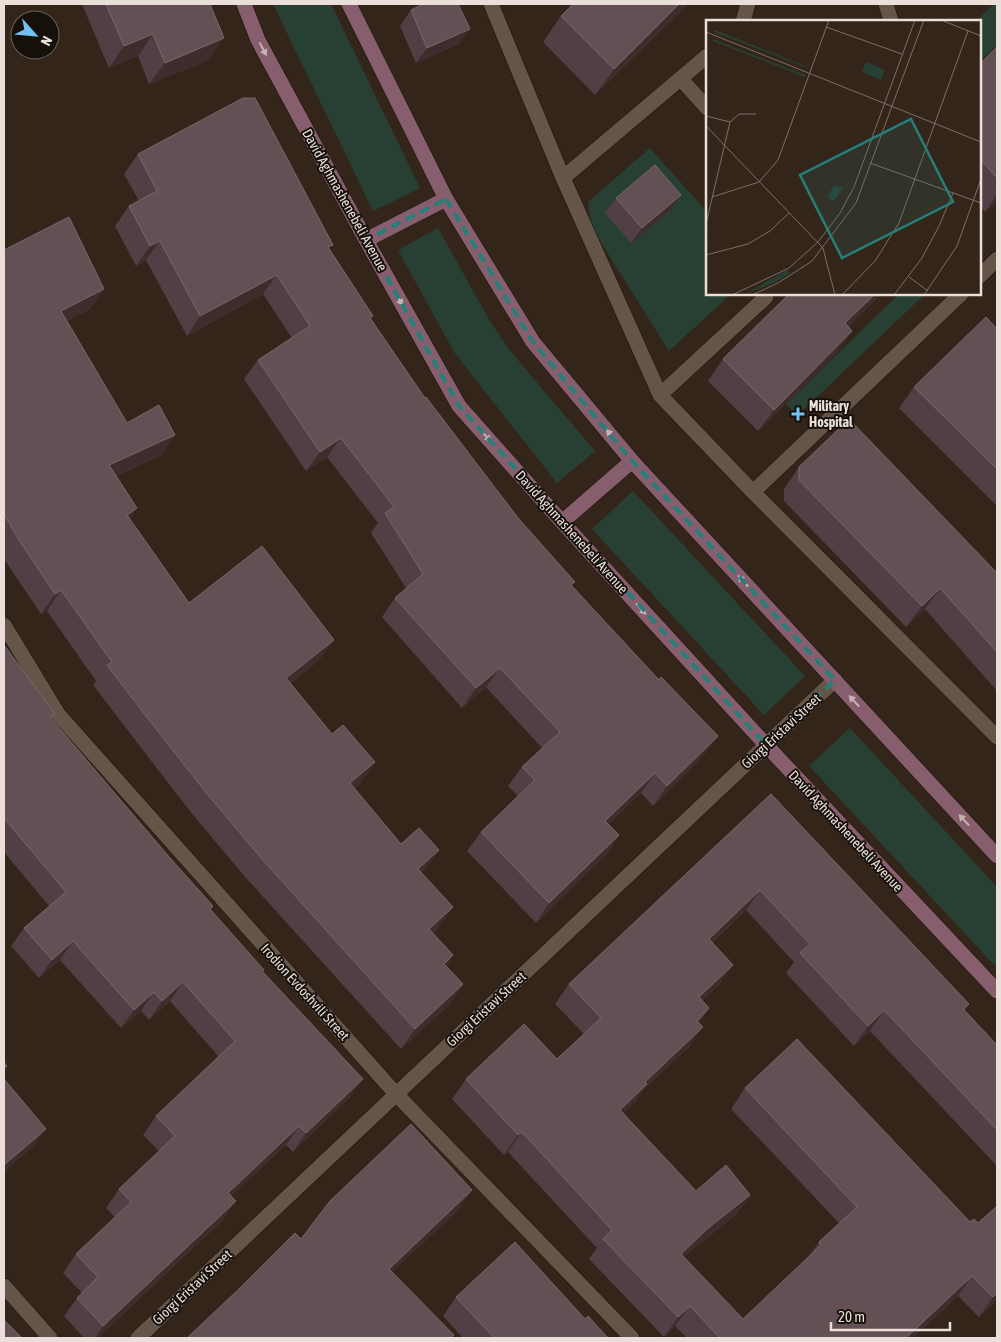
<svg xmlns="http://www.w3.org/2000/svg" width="1001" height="1342" font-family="'Asap Condensed',sans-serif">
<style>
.green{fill:#284033}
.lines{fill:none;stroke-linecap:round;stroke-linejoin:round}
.lane-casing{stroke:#1b0e05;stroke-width:16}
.street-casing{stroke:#1b0e05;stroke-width:16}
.secondary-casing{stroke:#1b0e05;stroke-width:16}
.lane{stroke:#655448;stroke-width:15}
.street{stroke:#655448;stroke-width:15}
.secondary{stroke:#865e6e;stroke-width:15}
.wall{fill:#513f45}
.shaded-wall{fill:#3f2d2d}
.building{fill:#625055;stroke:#77676a}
.oneway{fill:#c7b2b4}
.marked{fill:none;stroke:#258079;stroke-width:4;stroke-dasharray:10 6;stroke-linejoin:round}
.poi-dot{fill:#73c1f5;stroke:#16100b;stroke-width:2}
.labels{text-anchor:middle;stroke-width:4;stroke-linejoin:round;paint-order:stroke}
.street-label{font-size:14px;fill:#eadfd9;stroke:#16100b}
.poi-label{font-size:14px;font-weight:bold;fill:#eadfd9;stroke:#16100b;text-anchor:start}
.inset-road{fill:none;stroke:#7d6f66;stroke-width:1}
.view{fill:#258079;fill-opacity:0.15;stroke:#258079;stroke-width:2.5}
.inset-edge{fill:none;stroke:#eadfd9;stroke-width:2.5}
</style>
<rect width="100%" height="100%" fill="#34251a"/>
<path class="green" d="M273,4H331L420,188L373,211Z
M994,4H997V45L980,62V21H976Z
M650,148L707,212V230L704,234L707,237V294H731L669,351L592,228L588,202Z
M438,228L491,323L512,353L595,451L557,483L454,352L398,250Z
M899,294H925L797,416L786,404Z
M633,491L805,676L764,715L592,529Z
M850,728L997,887V968L809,766Z"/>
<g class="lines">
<g class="lane-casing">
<path id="lane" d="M491,4L563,178L660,395L753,492L961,294
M886,4L891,21
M743,21L748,4
M681,79L707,108
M563,178L707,56
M980,276L997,259
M660,395L766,297
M753,492L997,737"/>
</g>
<g class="street-casing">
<path id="street" d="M4,625L58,714L396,1094L632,1338
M4,1286L50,1338
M138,1338L835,680"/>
</g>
<g class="secondary-casing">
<path id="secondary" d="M244,4L258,40L366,240L459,406L562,522L766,745L997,991
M349,4L446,199L533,342L632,461L997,856
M366,240L446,199
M562,522L632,461"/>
</g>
<use href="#lane" class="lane"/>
<use href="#street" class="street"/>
<use href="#secondary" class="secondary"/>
</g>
<path class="wall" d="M82,4H210L209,60L149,84L138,56L109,68Z
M573,4H688L595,95L543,42L561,16Z
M411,10L470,29L459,44L416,63L400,26Z
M997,47V200L985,212L980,206V64Z
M138,154L330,250L371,319L425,398L704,755L653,806L641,793L609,824L619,835L606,855L536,923L467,851L481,832L518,796L508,786L522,767L542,748L486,687L462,708L382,617L395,598L406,588L371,533L378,523L327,457L306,471L244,379L258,360L292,338L263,294L187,336L146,260L136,266L115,226L129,206L139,201L124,174Z
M616,198L670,210L631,243L605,213Z
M4,250L104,289L90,309L67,321L127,423L175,435L161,455L116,476L137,508L129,519L189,603L334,640L319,660L291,683L361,783L354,788L401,844L425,870L421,873L453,907L438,928L433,933L453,955L446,966L463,984L449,1005L401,1049L247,879L193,815L142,749L93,685L96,681L47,611L41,614L4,559Z
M789,294H881L848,327L852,331L837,352L758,431L708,381L723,359Z
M997,329V506L899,408L914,387Z
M799,467L997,573V691L925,609L906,627L784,501V489Z
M4,645L51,719L170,858L213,906L211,910L262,972L350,1097L293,1152L286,1145L231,1196L223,1220L98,1338H84L64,1316L77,1298L82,1293L63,1273L76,1254L115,1217L106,1208L119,1189L159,1151L143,1135L156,1116L219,1057L170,1001L149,1020L141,1011L121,1028L60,960L39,978L11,946L24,928L49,906L4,852Z
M771,794L969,1004L965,1010L997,1045V1166L870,1031L854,1046L786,973L794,962L746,910L712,943L733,965L719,985L702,1001L709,1008L699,1023L689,1047L643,1090L633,1105L623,1113L696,1191L750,1195L736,1215L693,1249L684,1257L743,1319L807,1259L819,1242L839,1223L731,1109L745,1088L970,1222L978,1223L997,1206V1300L979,1317L958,1296L913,1338H687L675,1326L664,1337L589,1259L597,1248L508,1152L504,1155L452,1099L466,1079L557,1059L584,1034L555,1004L569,984Z
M456,1297L585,1319L608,1338H463L443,1316Z"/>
<path class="shaded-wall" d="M679,4H688L595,95L614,69Z
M470,29L459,44L416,63L427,48Z
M153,34L138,56L109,68L124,46Z
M224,38L209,60L149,84L165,63Z
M997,194V200L985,212Z
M681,195L670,210L631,243L642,228Z
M160,241L146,260L136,266L150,246Z
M277,275L263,294L187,336L200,316Z
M104,289L90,309L47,332L61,311Z
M875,294H881L830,345L845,323Z
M852,331L837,352L758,431L774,410Z
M175,435L161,455L95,485L109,465Z
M341,438L327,457L306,471L320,452Z
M137,508L123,528L127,515Z
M940,588L925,609L906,627L922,606Z
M61,590L47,611L41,614L55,594Z
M334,640L319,660L272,698L286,678Z
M500,668L486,687L462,708L476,688Z
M718,736L704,755L653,806L667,786Z
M375,762L361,783L336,804L350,783Z
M655,773L641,793L592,840L605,821Z
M619,835L606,855L536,923L549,903Z
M439,850L425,870L404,890L418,869Z
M760,890L746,910L694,959L709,939Z
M453,907L438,928L415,949L429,929Z
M73,941L60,960L39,978L52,960Z
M453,955L439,975L444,964Z
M733,965L719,985L685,1017L699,997Z
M183,982L170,1001L149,1020L162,1001Z
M463,984L449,1005L401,1049L415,1029Z
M154,992L141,1011L121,1028L134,1010Z
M709,1008L695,1029L697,1021Z
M884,1010L870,1031L854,1046L868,1026Z
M703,1027L689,1047L643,1090L633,1105L606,1130L620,1110L645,1082Z
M363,1079L350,1097L293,1152L306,1133Z
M299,1126L286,1145L215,1211L228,1193Z
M46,1129L34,1146L4,1172V1165Z
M522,1132L508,1152L504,1155L518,1135Z
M472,1190L458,1211L374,1289L389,1269Z
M750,1195L736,1215L693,1249L666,1274L681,1254L707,1229Z
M236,1201L223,1220L98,1338H95L103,1326Z
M972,1276L958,1296L913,1338H906Z
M997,1293V1300L979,1317L993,1297Z
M690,1306L675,1326L664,1337L678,1317Z"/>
<path class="building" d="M106,4H210L224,38L165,63L153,34L124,46Z
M423,4H458L470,29L427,48L411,10Z
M573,4H679L614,69L561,16Z
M997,47V178L980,159V64Z
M243,98H255L333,245L328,247L373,316L370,318L425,398L426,397L518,518L575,582L571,585L659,680L661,677L718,736L667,786L655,773L605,821L619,835L549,903L481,832L535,780L522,767L560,732L500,668L476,688L395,598L423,574L385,513L394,507L341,438L320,452L258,360L310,326L277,275L200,316L160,241L150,246L129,206L157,191L138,154Z
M655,165L681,195L642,228L616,198Z
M69,217L104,289L61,311L127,423L159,405L175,435L109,465L137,508L127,515L189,603L262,546L334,640L286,678L332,734L343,725L375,762L350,783L401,844L419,828L439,850L418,869L453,907L429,929L453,955L444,964L463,984L415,1029L262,859L208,795L156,729L107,665L112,662L61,590L55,594L19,540L4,514V250Z
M789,294H875L845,323L852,331L774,410L723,359Z
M986,317L997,329V469L914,387Z
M849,419L997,573V652L940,588L922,606L799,480V467Z
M4,645L55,714L50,717L170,858L213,906L210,909L264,970L262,971L363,1079L306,1133L299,1126L228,1193L236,1201L103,1326L77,1298L98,1277L76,1254L131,1202L119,1189L175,1136L156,1116L235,1041L183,982L162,1001L154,992L134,1010L73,941L52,960L24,928L66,892L4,818Z
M771,794L969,1004L963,1009L997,1045V1130L884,1010L868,1026L800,953L810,944L760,890L709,939L733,965L699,997L709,1008L697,1021L703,1027L645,1082L647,1084L620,1110L696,1191L726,1165L750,1195L707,1229L681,1254L743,1319L821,1245L819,1242L857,1207L745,1088L797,1039L970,1222L974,1219L978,1223L997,1206V1293L993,1297L972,1276L906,1338H720L690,1306L678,1317L603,1239L612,1230L522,1132L518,1135L466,1079L524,1024L557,1059L601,1018L569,984Z
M4,1062L7,1066L4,1069Z
M4,1079L46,1129L4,1165Z
M411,1124L472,1190L389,1269L454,1335L451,1338H187L240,1288L295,1233L301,1239L330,1201Z
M515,1242L585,1319L588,1316L608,1338H494L456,1297Z
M4,1320L22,1338H4Z"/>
<defs><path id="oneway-solid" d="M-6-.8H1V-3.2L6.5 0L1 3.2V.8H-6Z" transform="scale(1.25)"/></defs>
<g class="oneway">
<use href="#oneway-solid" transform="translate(263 49) rotate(62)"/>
<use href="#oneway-solid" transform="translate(399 299) rotate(61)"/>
<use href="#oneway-solid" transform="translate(611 435) rotate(-130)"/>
<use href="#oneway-solid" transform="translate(486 436) rotate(48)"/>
<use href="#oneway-solid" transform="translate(743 581) rotate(-133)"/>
<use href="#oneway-solid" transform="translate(641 609) rotate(48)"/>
<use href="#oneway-solid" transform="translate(854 701) rotate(-133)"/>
<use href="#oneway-solid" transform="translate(964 820) rotate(-133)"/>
</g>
<path class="marked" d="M446,199L533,342L632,461L835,680L766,745L459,406L366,240Z"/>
<path class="poi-dot" d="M795.5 406.5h5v5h5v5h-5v5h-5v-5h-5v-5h5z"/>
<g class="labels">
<g class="street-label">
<text transform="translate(345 200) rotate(61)" y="5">David Aghmashenebeli Avenue</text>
<text transform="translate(572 532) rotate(48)" y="5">David Aghmashenebeli Avenue</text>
<text transform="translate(781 731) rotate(-43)" y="5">Giorgi Eristavi Street</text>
<text transform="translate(846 831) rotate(47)" y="5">David Aghmashenebeli Avenue</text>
<text transform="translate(305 992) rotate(48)" y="5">Irodion Evdoshvili Street</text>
<text transform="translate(486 1009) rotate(-43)" y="5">Giorgi Eristavi Street</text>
<text transform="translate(192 1287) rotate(-43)" y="5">Giorgi Eristavi Street</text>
</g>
<g class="poi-label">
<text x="809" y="411">Military<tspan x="809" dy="16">Hospital</tspan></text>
</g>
</g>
<g transform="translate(706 20)">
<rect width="275" height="275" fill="#34251a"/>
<path d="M9,10L102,47V48L8,12ZM7,19L99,55V57L7,21ZM160,42L179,50L175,60L156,52ZM128,165L137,168L128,181L121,178ZM81,250L84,253L70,262L39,274Z" fill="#284033"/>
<path class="inset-road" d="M235,0L275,16M120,7L196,34M0,12L275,122M0,96L24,102M0,106L117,228L129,275M164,143L275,183M6,177L53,162L72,140L123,0M0,204L24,102L33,94H50M0,235L42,224L64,211L83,193M203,257L222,271M26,275L83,248L112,222L134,193L148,167L209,0M46,275L72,263L106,241L150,183L218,0M136,275L169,241L193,203L262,11M188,275L216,238L233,206L247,173M218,275L251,226L275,159"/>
<path class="view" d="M205,99L247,182L136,238L94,155Z"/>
<rect width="275" height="275" class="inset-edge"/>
</g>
<rect width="1001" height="1342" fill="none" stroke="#eadfd9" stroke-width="10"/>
<g transform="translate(35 35) rotate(117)"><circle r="24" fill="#16100b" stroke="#6b635d"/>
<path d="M0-4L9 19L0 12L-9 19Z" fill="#73c1f5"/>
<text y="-8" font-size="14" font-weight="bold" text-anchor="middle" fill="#eadfd9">N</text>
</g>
<path d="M831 1322v8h119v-8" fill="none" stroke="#eadfd9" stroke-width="2.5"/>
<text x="838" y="1322" font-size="15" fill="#eadfd9" stroke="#16100b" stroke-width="4" paint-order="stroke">20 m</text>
</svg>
